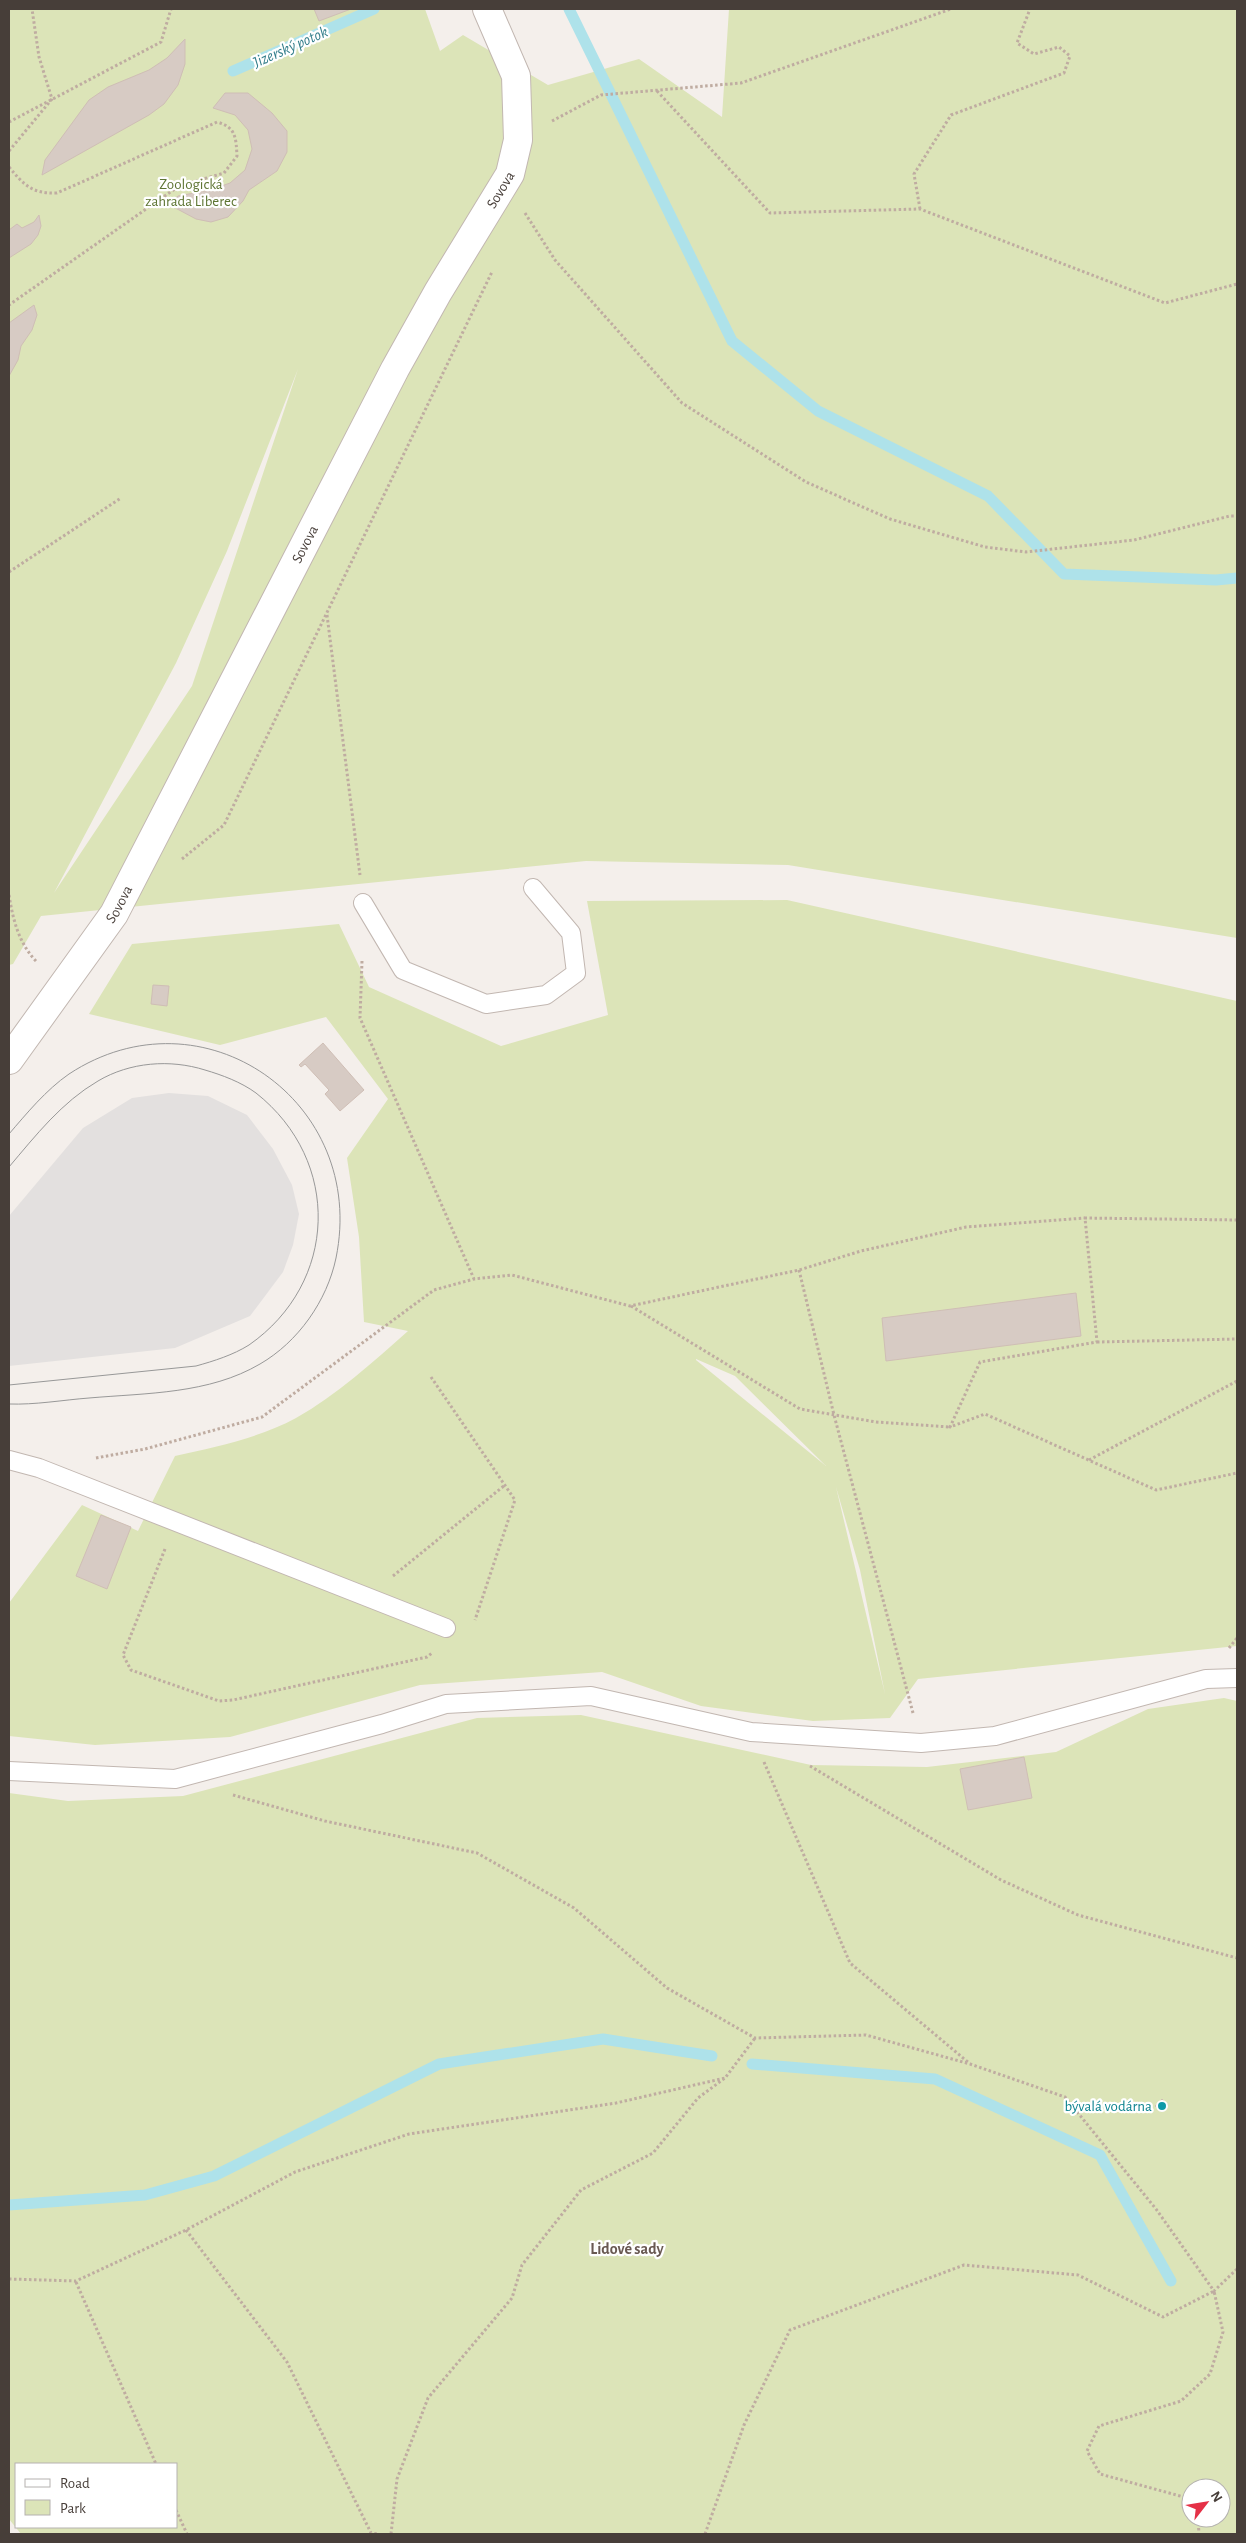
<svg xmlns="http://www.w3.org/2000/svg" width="1246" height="2543" font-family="'Alegreya Sans',sans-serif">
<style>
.green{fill:#dce4b8;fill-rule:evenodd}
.parking{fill:#e3e0df}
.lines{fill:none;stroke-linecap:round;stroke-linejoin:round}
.stream{stroke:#aee2ea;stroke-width:11}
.building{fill:#d7cbc4;stroke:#cfbeb5}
.service-casing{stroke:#c2b7b1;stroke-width:20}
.minor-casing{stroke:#c2b7b1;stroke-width:30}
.path{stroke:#bfaca1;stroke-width:3;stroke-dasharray:2.5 2.5;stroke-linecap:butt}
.service{stroke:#fff;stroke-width:18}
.minor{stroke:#fff;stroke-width:28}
.tram{stroke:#989898;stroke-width:1}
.culture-dot{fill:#0f9aa8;stroke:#fff;stroke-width:2}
.labels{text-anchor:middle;stroke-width:4.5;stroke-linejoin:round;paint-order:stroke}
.park-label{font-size:15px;fill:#5d7432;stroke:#fff}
.street-label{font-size:15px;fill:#473e39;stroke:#fff}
.culture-label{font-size:15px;fill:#0d838f;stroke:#fff;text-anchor:end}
.water-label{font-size:16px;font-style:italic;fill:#337e8b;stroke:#fff}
.neighbourhood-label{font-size:16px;font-weight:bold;fill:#695952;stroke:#fff}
</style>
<rect width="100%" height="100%" fill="#f4efeb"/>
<path class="green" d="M9,9H425L440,51L463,35L548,85L639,59L722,117L729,9H1237V938L788,865L586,861L41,916L13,964L9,965ZM298,369L192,686L54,893L176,663L227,551Z
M787,900L1237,1001V1646L918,1679L890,1718L813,1721L701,1706L602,1672L420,1685L230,1737L95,1745L9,1736V1603L82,1505L138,1531L175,1456C216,1447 259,1438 296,1418C337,1395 373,1362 408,1331L364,1322L359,1237L347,1158L388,1099L326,1017L220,1045L89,1014L132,944L339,924L369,987L501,1046L608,1015L587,901ZM696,1359L735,1376L826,1466L696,1360ZM836,1487L860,1570L885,1694Z
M1224,1698L1237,1701V2534H21L9,2519V1793L68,1801L183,1796L477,1718L581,1715L811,1765L927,1767L1056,1752L1148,1709ZM16,2464H176V2527H16ZM1191,2488H1221V2518H1191Z"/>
<path class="parking" d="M169,1093L208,1096L247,1115L273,1149L292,1185L299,1214L293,1245L283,1272L250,1316L175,1348L9,1366V1216L83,1128L132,1098Z"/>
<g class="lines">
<path class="stream" d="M569,9L732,341L818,411L988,496L1064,574L1216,580L1237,578
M233,71L374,9
M752,2064L935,2079L1100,2155L1171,2281
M9,2205L145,2195L214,2176L439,2064L603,2039L712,2056"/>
</g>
<path class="building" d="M314,9H351L319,21Z
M185,39V64L178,85L164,104L149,115L42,175L45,160L89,100L108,87L149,70L167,58Z
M225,93H248L272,113L287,131V152L277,171L249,190L243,201L228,217L211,222L196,219L166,203L171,202L178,196L210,190L230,183L245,170L252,149L248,130L235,115L213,108Z
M39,215L41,226L38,235L31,244L9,258V230L17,224L22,228L34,222Z
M34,305L37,315L32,330L21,346L18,360L9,376V323Z
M153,985L169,986L167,1006L151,1004Z
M323,1043L364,1090L340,1111L325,1094L329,1090L305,1064L301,1067L299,1065Z
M1076,1293L1081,1336L886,1361L882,1318Z
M101,1515L131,1527L107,1589L76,1576Z
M1024,1757L1032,1798L968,1810L960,1769Z
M1162,2099L1168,2105L1162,2112L1155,2106Z"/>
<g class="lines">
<g class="service-casing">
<path id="service" d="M363,903L403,970L486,1004L546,995L576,973L571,933L533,888
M9,1460L39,1468L446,1628
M9,1771L175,1779L382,1724L446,1704L591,1696L751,1732L921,1743L995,1736L1206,1679L1237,1678"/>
</g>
<g class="minor-casing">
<g id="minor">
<path id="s1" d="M9,1060L114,914L395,369L438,292L510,174L518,140L516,76L487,9"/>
</g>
</g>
<path class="path" d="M657,91L770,213L920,209L1165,303L1237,284
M552,121L601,95L741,83L951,9
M9,122L161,42L171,9
M9,151L52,99L39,57L32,9
M9,167C24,185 32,194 57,193L217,122C236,127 236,138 237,156L224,173L179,186L9,305
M920,209L914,174L951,115L1064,73L1070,56L1059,47L1034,54L1017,43L1030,9
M525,213L555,260L682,403L806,482L890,519L985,547L1026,552L1134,540L1230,516H1237
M9,572L121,498
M327,615L360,875
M182,859L224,825L492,272
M9,895C13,920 19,944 37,962
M362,961L360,1018L474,1279
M1237,1220L1085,1218L1097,1342L980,1362L950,1427L985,1414L1156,1490L1237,1473
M799,1270L834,1415L913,1713
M631,1306L800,1409L876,1422L950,1427
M1097,1342L1237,1339
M431,1377L515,1500L475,1620
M96,1458L145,1449L262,1417L434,1290L474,1279L512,1275L630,1306L799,1270L861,1251L966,1227L1085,1218
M1089,1460L1237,1381
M165,1549L123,1655L131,1670L219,1701L233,1700L427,1657L432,1653
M393,1576L505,1485
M1229,1648L1237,1638
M764,1762L850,1963L969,2063
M810,1766L1001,1880L1078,1915L1237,1958
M233,1795L325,1821L477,1853L574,1908L667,1988L755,2038L866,2035L970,2064L1065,2097L1156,2209L1214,2291L1237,2269
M186,2230L287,2362L371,2533L379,2534
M9,2279L76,2281L186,2230L295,2172L409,2134L616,2103L725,2078
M76,2282L156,2464
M176,2510L187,2534
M1198,2518L1199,2534
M391,2534L397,2479L428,2398L512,2298L522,2265L581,2190L653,2153L698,2098L725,2078L755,2038
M705,2534L744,2425L790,2330L964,2265L1078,2275L1163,2317L1214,2291L1223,2332L1210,2374L1181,2401L1099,2426L1087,2451L1100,2474L1191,2499"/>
<use href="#service" class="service"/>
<use href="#minor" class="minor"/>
<path class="tram" d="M9,1134C27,1113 46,1090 69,1074C203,986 368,1102 336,1258C327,1301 298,1342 260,1364C209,1394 147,1393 89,1398C63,1400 35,1405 9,1404
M9,1167C36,1135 62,1102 98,1081C130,1062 170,1059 205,1070C222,1075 241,1082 256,1093C342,1161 338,1283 249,1345C233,1355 214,1361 196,1366L9,1385"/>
</g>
<circle class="culture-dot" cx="1162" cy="2106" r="5"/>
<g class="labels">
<g class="park-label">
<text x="191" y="189">Zoologická<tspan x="191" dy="17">zahrada Liberec</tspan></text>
</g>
<g class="street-label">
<text dy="5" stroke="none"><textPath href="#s1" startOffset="1001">Sovova</textPath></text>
<text dy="5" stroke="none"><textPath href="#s1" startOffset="596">Sovova</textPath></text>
<text dy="5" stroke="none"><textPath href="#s1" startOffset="191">Sovova</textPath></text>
</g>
<g class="culture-label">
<text x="1152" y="2111">bývalá vodárna</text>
</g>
<g class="water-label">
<text transform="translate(290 46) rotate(-24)" y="6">Jizerský potok</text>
</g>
<g class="neighbourhood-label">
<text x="627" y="2254">Lidové sady</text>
</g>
</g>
<rect width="1246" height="2543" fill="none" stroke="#473e39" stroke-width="20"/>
<rect x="15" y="2463" width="162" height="65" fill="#ffffff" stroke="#b5b2b0"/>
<rect x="25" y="2479" width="25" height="8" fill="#ffffff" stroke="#b5b2b0"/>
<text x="60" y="2488" font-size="15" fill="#473e39">Road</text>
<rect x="25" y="2500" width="25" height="15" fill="#dce4b8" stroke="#b5b2b0"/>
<text x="60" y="2513" font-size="15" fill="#473e39">Park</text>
<g transform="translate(1206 2503) rotate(59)"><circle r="24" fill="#ffffff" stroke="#b5b2b0"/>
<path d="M0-4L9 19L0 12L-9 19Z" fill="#e53147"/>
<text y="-8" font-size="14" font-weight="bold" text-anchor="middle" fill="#473e39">N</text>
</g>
</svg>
